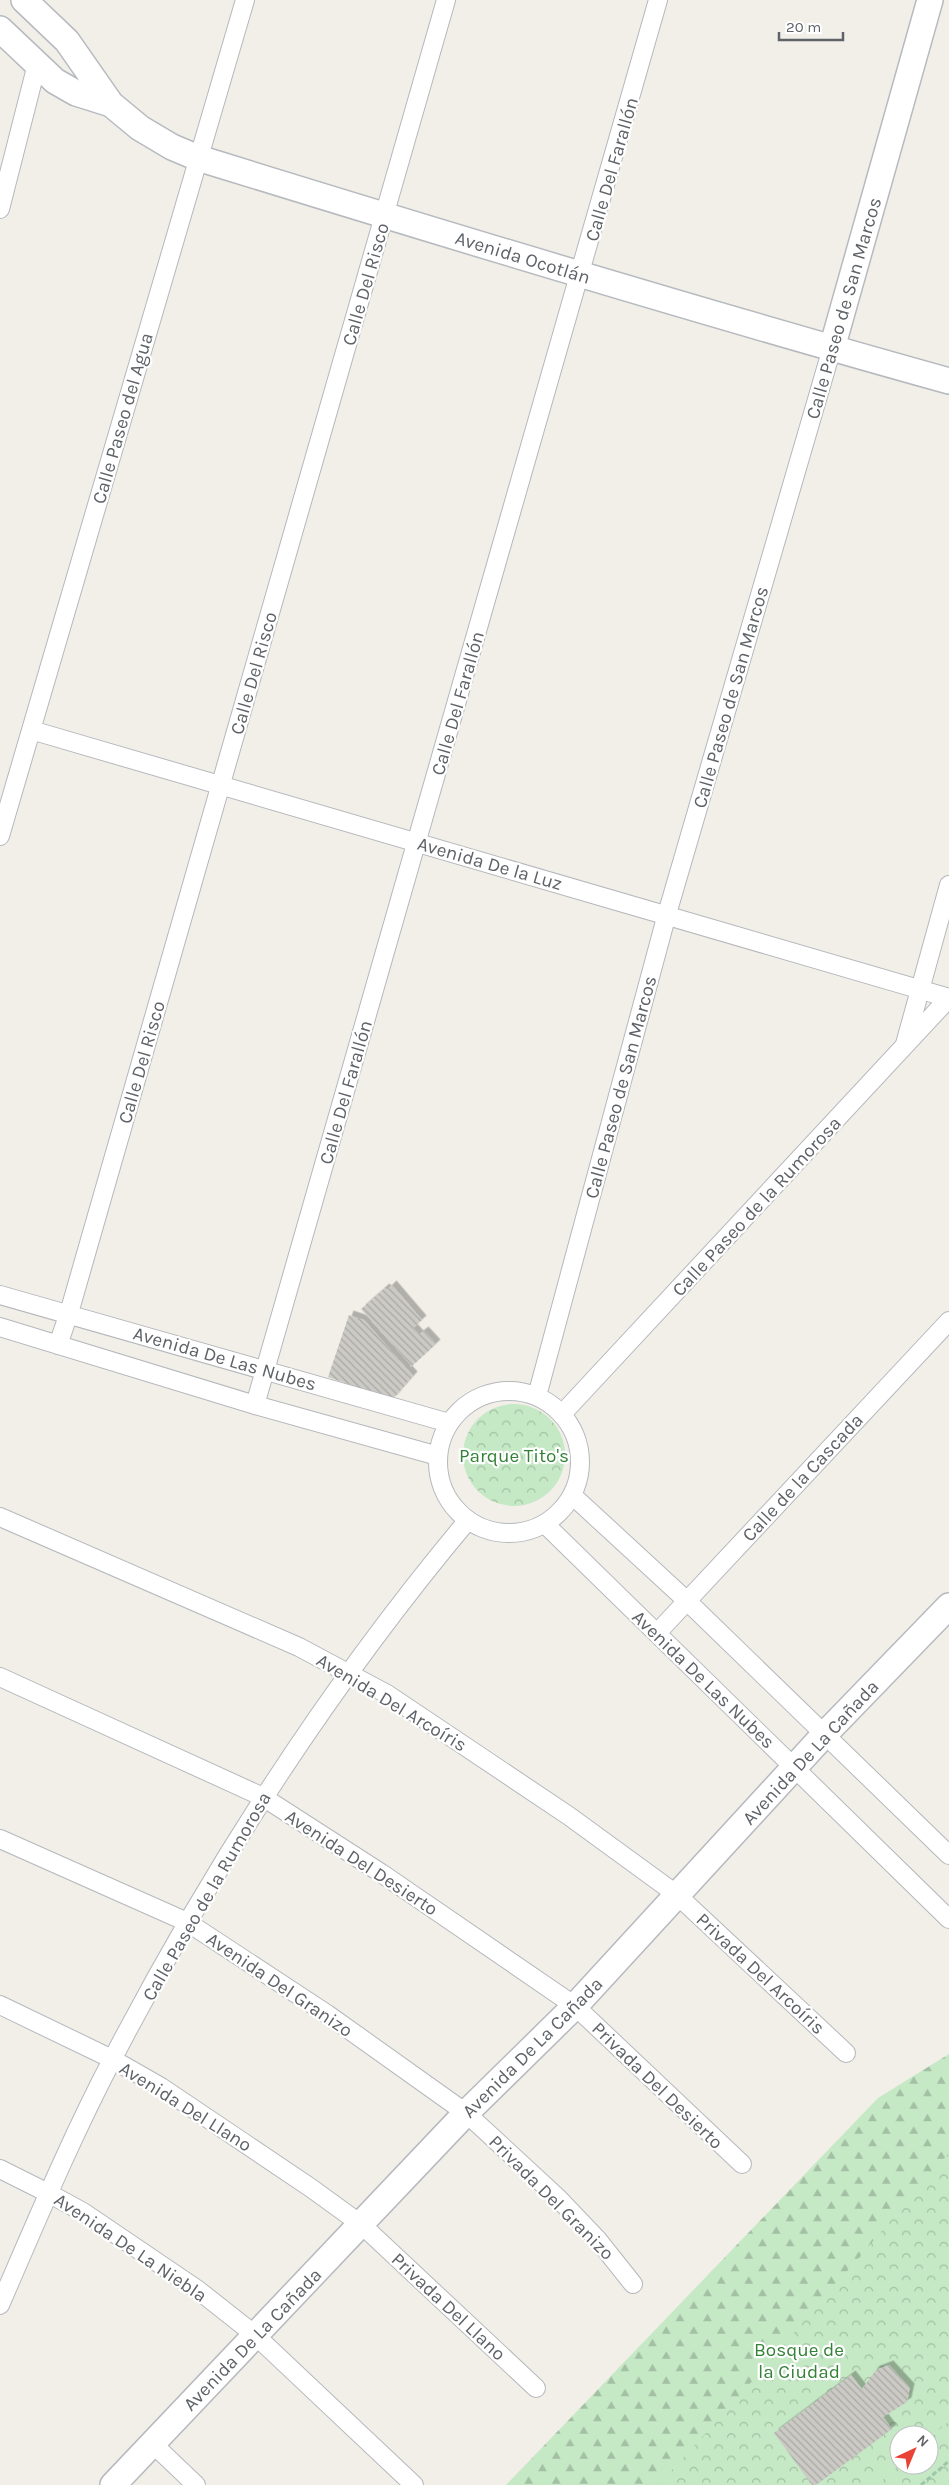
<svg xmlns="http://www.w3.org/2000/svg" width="949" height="2485" font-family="Karla,sans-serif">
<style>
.forest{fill:url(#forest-firs);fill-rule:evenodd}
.park{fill:url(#park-crowns)}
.building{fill:url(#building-back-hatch);filter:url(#shadow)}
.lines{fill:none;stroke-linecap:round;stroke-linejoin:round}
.street-casing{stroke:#b5b8bc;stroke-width:20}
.secondary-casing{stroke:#b6babf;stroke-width:28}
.path{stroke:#9cc7a9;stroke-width:3;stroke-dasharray:5 2.5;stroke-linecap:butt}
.street{stroke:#fff;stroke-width:18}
.secondary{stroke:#fff;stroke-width:25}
.labels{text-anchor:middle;stroke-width:4.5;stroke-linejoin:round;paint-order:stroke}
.street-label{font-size:19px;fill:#5f6368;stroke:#fff}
.park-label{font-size:19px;fill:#348238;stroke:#fff}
</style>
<defs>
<pattern id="forest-firs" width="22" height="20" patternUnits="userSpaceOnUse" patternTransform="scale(1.25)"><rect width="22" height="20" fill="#c5e8c5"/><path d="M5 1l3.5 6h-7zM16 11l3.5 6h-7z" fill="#a3c0a4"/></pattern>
<pattern id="park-crowns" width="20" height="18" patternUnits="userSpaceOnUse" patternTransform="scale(1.25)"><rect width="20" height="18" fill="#c5e8c5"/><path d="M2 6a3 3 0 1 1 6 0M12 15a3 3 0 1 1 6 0" fill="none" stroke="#a3c0a4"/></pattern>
<pattern id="building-back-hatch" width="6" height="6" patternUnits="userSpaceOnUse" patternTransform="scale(1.25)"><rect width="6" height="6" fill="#cccac5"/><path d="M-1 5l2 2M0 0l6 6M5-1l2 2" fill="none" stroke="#a9a8a4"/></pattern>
<filter id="shadow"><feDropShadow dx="4.5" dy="-4.5" stdDeviation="0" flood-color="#0004"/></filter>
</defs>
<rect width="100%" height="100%" fill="#f1efe8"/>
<path class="forest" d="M949,2054V2485H506L878,2098ZM899,2435H929V2465H899Z"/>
<path class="park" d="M463 1455a51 51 0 1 1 102 0a51 51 0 1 1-102 0Z
M949,2153V2414L926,2435H899V2459L871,2485H658L729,2408Z
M949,2421V2485H877L899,2465H929V2439Z"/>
<path class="building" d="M392,1285L422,1320L413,1328L419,1335L424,1331L436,1344L411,1367L410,1364L361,1309L385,1288L387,1290Z
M349,1315L364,1320L413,1376L392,1400L328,1377Z
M889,2365L910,2388L907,2402L883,2417L892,2429L816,2485H812L774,2433L851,2375L862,2389L876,2370Z"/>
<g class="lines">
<g class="street-casing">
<path id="street" d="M0,209L37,64
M31,730L949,998
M0,836L245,0
M905,1044L949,885
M0,1295L449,1423
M0,1327L255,1405L438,1456
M58,1345L69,1313L446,0
M438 1462a71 71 0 1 1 142 0a71 71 0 1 1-142 0Z
M537,1396L667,914L832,348
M255,1405L658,0
M562,1414L949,998
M572,1495L686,1600L949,1855
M0,1517L299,1647L387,1694L569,1816L676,1894L846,2053
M545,1524L949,1919
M657,1633L949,1321
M0,1677L263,1797L381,1873L575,2006L742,2164
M0,1839L187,1922L327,2014L466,2113L557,2197L598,2240L633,2284
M0,2005L112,2059L161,2087L311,2188L362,2225L536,2388
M0,2169L48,2193L83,2212L198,2290L255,2335L414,2485
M0,2305C36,2222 71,2138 113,2058C213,1866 329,1686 468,1520
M153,2444L196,2485"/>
</g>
<g class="secondary-casing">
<path id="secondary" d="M24,0L67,41L111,104L140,128L172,147L198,158C447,235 697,311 949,381
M0,29L55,81L76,93L111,104
M832,348L930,0
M113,2485L466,2113L575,2006L824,1735L949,1606"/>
</g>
<path class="path" d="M921,2485L949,2461"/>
<use href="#street" class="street"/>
<use href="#secondary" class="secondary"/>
</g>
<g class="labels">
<g class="street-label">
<text transform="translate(611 169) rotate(-74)" y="7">Calle Del Farallón</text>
<text transform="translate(523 257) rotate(17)" y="7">Avenida Ocotlán</text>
<text transform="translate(365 284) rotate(-74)" y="7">Calle Del Risco</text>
<text transform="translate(843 308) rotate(-74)" y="7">Calle Paseo de San Marcos</text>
<text transform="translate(122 418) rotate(-74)" y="7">Calle Paseo del Agua</text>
<text transform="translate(253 673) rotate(-74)" y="7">Calle Del Risco</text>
<text transform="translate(730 697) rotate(-74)" y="7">Calle Paseo de San Marcos</text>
<text transform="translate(457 703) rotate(-74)" y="7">Calle Del Farallón</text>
<text transform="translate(490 863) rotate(16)" y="7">Avenida De la Luz</text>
<text transform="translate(141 1062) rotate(-74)" y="7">Calle Del Risco</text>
<text transform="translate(620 1087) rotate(-75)" y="7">Calle Paseo de San Marcos</text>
<text transform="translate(345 1092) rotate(-74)" y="7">Calle Del Farallón</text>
<text transform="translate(756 1206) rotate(-47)" y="7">Calle Paseo de la Rumorosa</text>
<text transform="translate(225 1358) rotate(16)" y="7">Avenida De Las Nubes</text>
<text transform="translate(802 1477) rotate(-47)" y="7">Calle de la Cascada</text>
<text transform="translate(704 1679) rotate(44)" y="7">Avenida De Las Nubes</text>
<text transform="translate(392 1702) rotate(31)" y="7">Avenida Del Arcoíris</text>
<text transform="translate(810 1752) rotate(-47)" y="7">Avenida De La Cañada</text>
<text transform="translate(362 1862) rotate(33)" y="7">Avenida Del Desierto</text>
<text transform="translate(206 1896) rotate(-60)" y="7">Calle Paseo de la Rumorosa</text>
<text transform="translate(761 1973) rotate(43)" y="7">Privada Del Arcoíris</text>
<text transform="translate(280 1984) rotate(34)" y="7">Avenida Del Granizo</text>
<text transform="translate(532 2047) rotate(-45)" y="7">Avenida De La Cañada</text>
<text transform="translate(658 2085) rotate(44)" y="7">Privada Del Desierto</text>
<text transform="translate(186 2106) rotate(32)" y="7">Avenida Del Llano</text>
<text transform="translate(552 2197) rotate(45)" y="7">Privada Del Granizo</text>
<text transform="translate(131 2247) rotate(34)" y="7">Avenida De La Niebla</text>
<text transform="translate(449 2306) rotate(43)" y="7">Privada Del Llano</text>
<text transform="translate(252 2339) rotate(-46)" y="7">Avenida De La Cañada</text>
</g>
<g class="park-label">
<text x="514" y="1462">Parque Tito's</text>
<text x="799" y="2356">Bosque de<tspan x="799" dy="22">la Ciudad</tspan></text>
</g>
</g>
<g transform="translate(914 2450) rotate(44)"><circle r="24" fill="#ffffff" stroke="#bfc1c3"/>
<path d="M0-4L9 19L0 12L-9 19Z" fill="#ea4335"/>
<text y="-8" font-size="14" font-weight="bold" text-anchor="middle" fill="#5f6368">N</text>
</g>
<path d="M779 32v8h64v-8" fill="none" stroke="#5f6368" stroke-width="2.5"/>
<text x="786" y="32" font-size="15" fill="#5f6368" stroke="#ffffff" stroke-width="4" paint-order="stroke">20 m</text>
</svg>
